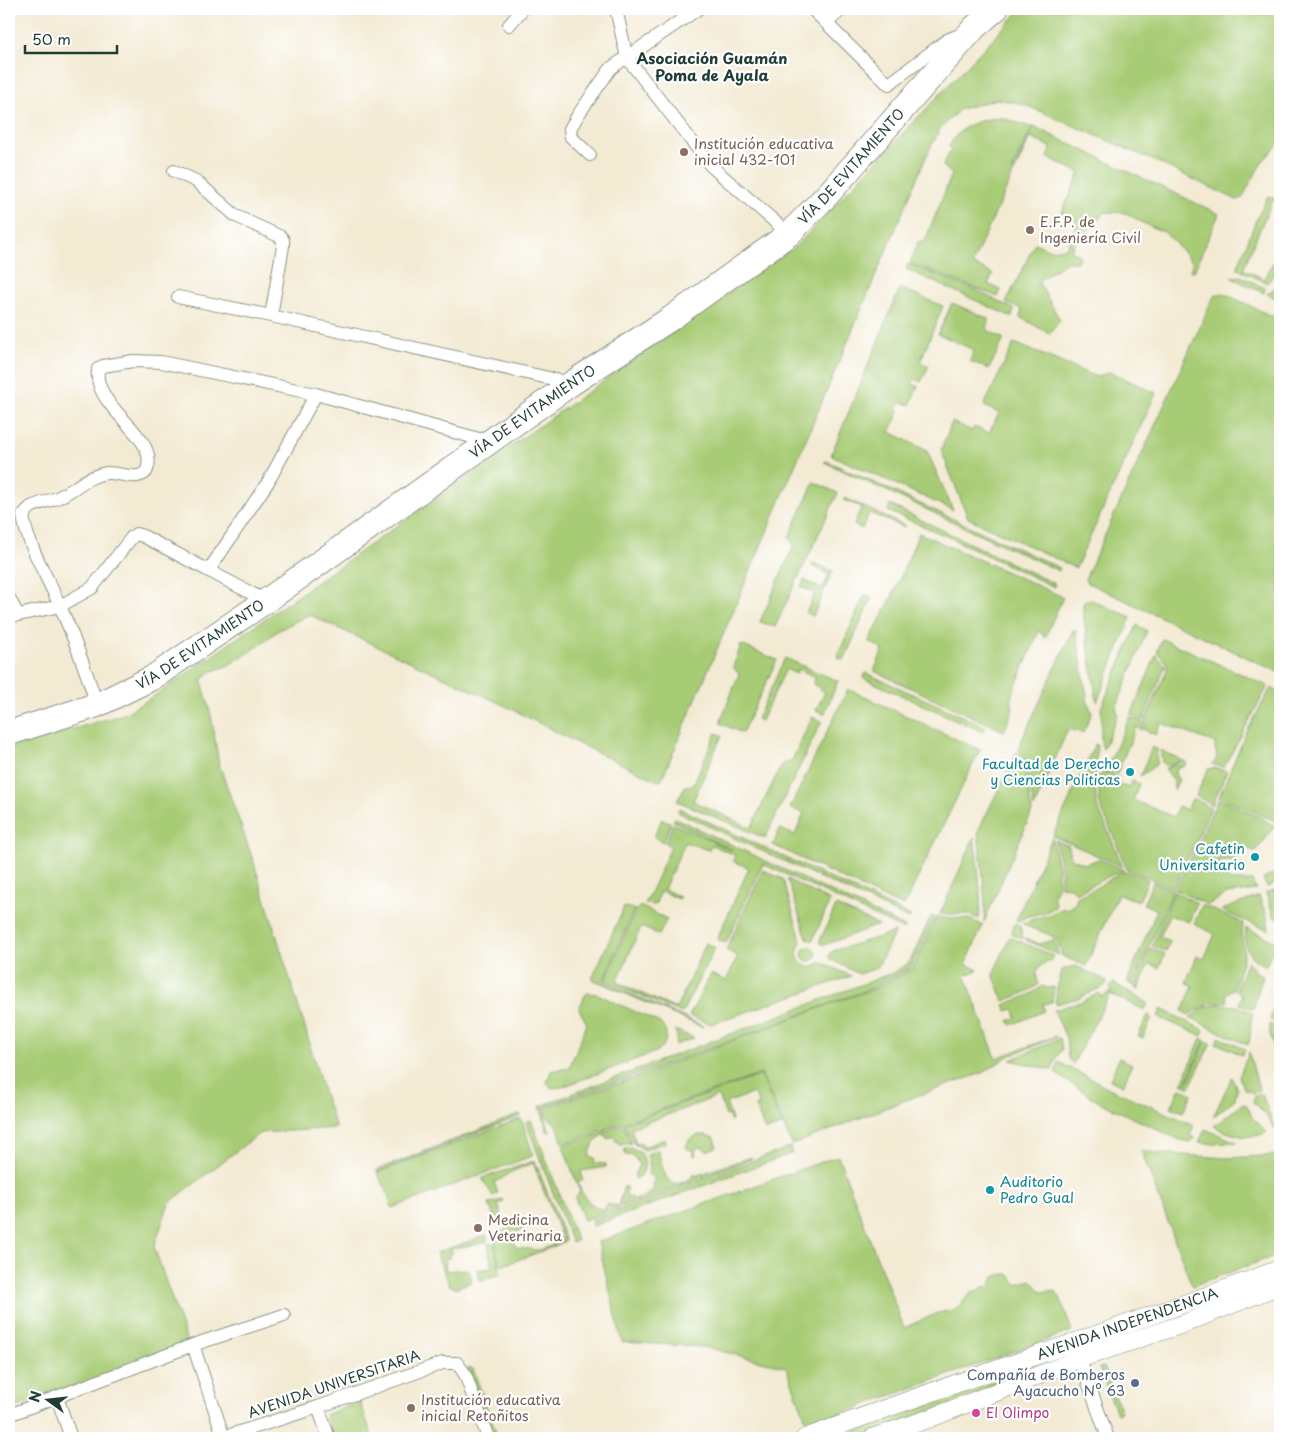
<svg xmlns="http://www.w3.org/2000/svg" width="1289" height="1447" font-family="'Playpen Sans',sans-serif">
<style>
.green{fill:#a8cc76;stroke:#648455}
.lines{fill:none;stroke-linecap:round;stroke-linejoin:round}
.street-casing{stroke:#899484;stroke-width:14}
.secondary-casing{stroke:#899484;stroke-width:19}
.highway-casing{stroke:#899484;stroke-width:26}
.street{stroke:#fff;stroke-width:12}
.secondary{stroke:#fff;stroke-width:18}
.highway{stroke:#fff;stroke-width:24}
.education-dot{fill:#8d6e63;stroke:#fff;stroke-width:2}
.culture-dot{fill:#0f9aa8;stroke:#fff;stroke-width:2}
.service-dot{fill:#5c6f8a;stroke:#fff;stroke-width:2}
.hotel-dot{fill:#d1479c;stroke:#fff;stroke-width:2}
.labels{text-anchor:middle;stroke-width:4.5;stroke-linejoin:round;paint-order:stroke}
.education-label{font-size:14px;fill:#785e54;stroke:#fff;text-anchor:start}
.street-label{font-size:14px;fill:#1f3d34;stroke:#fff}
.culture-label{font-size:14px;fill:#0d838f;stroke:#fff;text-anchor:end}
.service-label{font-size:14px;fill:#4e5e75;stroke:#fff;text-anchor:end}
.hotel-label{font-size:14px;fill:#b23c85;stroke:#fff;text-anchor:start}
.neighbourhood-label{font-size:15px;font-weight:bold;fill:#1f3d34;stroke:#fff}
</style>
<rect width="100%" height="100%" fill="#fff"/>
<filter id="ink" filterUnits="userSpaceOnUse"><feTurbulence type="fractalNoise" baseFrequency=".02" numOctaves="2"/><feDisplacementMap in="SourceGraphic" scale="10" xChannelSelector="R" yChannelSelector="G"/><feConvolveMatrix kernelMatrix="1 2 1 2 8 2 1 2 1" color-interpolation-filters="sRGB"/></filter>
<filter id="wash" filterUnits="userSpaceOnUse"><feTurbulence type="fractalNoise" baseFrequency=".0096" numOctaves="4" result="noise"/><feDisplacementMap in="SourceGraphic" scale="20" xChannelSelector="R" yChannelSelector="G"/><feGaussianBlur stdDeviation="1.12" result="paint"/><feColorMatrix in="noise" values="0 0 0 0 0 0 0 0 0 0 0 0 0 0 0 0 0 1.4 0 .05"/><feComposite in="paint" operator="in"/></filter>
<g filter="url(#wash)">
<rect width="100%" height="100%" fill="#f3ead3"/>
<path class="green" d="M1021,9H1280V143L1262,162L1242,198L1237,200L1155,161L1023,104L997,99L960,109L940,129L926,157L661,781L656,780L583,746L510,708L312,616L308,615L279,630L249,653L227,666L210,672L202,681L211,715L219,764L253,860L306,1031L323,1091L336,1128L260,1133L169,1203L154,1247L188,1345L9,1410V748L124,714L156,695L796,246Z
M995,118H1004L1030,127L1032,129L1011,170L1014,172L972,264L993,274L988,284L1001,290L998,297L910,263L918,242L925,241L952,174L943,166L951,149L949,147C958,127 975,121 995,118Z
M1032,126L1219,214L1193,273L1190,270L1193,263L1166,233L1143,223L1126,213L1105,212L1087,232L1079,230L1071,251L1080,256L1077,262H1067L1038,281L1060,320L1050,334L1020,317L1022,309L1006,303L1035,243L1050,250L1066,248L1078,222L1061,214L1080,173L1047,157L1051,147L1030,138L1015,171L1013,170L1033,129Z
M1268,196L1280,200V204L1272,201L1243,269L1265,279L1273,262L1277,264L1278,269L1267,283L1237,269L1256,220Z
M908,264L973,289L1014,309L1012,317L906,269Z
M1241,276L1265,288L1264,293L1230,277Z
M1280,282V300L1267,294L1276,287Z
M900,288L943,306L920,362L929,366L921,382L914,379L912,384L918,386L910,405L901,402L897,409L899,411L890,432L927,451L953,510L831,455Z
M1223,293L1280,320V673L1086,582L1085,579L1214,296Z
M952,303L989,319L986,329L1004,339L989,369L970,361L974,350L938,334Z
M1014,343L1097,377L1110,372L1156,393L1076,568L968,518L941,450L952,422L972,431L974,427L989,433L999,413L984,406Z
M827,461L1060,568L1059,571L824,462Z
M814,482L838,493L775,627L760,622L794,545L789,537Z
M845,498L905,526L903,527L869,513L862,529L854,525L861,507L843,500Z
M890,505L1055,584L1054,587L946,536L888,511Z
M919,533L1063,597L1045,638L1039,631L1011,697L1013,710L1004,731L874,671L883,650L869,641L892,597Z
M813,563L833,571L813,616L806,613L815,593L801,587L804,580L822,589L829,575L812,566Z
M865,594L872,597L844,660L837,657Z
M1086,600H1091L1131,617L1097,702L1083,613V604Z
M1137,625L1147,631L1116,708L1118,714L1103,749C1098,739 1103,721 1101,708Z
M1073,630L1076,631L1088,703L1092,713L1083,733L1068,729L1034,808L1026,763L1018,748Z
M1162,639L1268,686L1224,767L1212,764C1221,757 1214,752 1215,743L1161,723L1156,735L1144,730L1146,725L1145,721L1167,670V664L1157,652Z
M741,645L777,660L742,733L720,723L739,674L733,667Z
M1156,655L1165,665L1164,669L1143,720L1131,715Z
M785,658L838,681L824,714L816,710L825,692L813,684L816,677L798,669L796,674L786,669L761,721L757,719Z
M866,673L986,727L983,732L863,678Z
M1271,688L1280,693V823L1219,797L1245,735Z
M848,689L980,750L904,906L894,903L773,845L780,829L795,835L804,813L790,808Z
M812,717L822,721L765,838L677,801L685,786L693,785L716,733L722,735L693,801L751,828L782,764L792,760Z
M1130,717L1143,722L1144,725L1142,730L1136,727L1117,774L1105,771Z
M1095,744L1097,745L1095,770L1096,803L1123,867L1053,836Z
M1152,747L1157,749L1156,765L1140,776Z
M1160,750L1180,759L1174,764L1165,765L1162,762Z
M1017,752L1025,770L1032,812L984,922L985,902L983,876L978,831Z
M1182,760L1186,762L1185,766L1178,767L1175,774L1179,780L1174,790V781L1165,768L1174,765Z
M1215,768L1227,771L1212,805L1196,796L1208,769Z
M1104,772L1119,778L1117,783L1128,788L1132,781L1139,784L1133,800L1174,817L1178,806L1187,810L1192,799H1195L1211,808L1174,889L1127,869L1099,802V776Z
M1218,799L1262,818L1275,827L1255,852C1246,845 1237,850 1235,860L1219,862L1220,877H1228L1229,881H1252L1256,890L1227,894L1208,905L1176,890Z
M679,808L911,916L909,919L678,812Z
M675,818L905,927L904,930L763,864L726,943L717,939L749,868L733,861L735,855L712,845L708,850L685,842L664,889L680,897L679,899L661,891L655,905L645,904L671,847L665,843L673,824L732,850L673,821Z
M662,819L671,823L663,842L654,837Z
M974,838C977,861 983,896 979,919L968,914H940Z
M1052,838L1058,867V888L1053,895L1056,906C1046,915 1030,913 1019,921L1016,920Z
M1055,840L1069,846L1071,858L1085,864L1099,859L1124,870C1107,875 1093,886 1076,893L1070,887L1061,886V867Z
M763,870L783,879L801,940L797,953L799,961C806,967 814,968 821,962L851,976L711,1024L689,1016L711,974L726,981L738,956L726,950Z
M1126,871L1148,880L1139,901L1118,894L1086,966L1062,956C1059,929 1039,935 1022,923L1050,914L1061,909L1070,908L1075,904L1077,897L1094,889L1118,874Z
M1280,871V882L1267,887L1263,879Z
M787,879L830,901L813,940H809L807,938Z
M1153,882L1173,891L1132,985L1127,982L1157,910L1143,904Z
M1280,888V919L1274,917L1266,893Z
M1174,892L1197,903L1189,922L1169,915L1160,937L1170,942L1166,951L1152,946Z
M1259,896L1267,917L1269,930L1228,914L1222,910Z
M1202,905L1243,923L1242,938L1244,954L1234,989L1229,991L1226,995L1227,1002L1210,1003L1188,1015L1182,1011L1193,986L1186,982L1197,956L1204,959L1215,934L1194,924Z
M640,906L667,919L659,935L641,927L617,982L676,1009L706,943L715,948L682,1013L605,981L635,911Z
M836,906L878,925L824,945L820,943V940Z
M624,907L634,909L603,982L703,1026L702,1027L592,979Z
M931,916L935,917L910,968L872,988L634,1076L542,1107L550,1132L547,1131L540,1106L892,973L909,963Z
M937,917L969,919L983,925L966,964L978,970L965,975L996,1058L1057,1036L1007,1057L985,1072L903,1101L792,1145L761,1074L563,1144L557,1125L548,1118L544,1108L635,1078L822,1007L874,989L912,969Z
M1015,923L1020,926L1023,939L1011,934Z
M1246,928L1276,942L1266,966C1247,957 1243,949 1246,928Z
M895,932L877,968L859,974L830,959L829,955L833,951Z
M1010,937L1054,956L1051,962C1038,963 1033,973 1039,984C1029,992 1017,996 1004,1001L993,974Z
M1025,938L1039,944L1054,940L1059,955L1026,940Z
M802 954a7 7 0 1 1 14 0a7 7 0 1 1-14 0Z
M1150,948L1165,954L1159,968L1149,964L1138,990L1134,987Z
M1247,961L1256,972L1263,975L1253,1009L1239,1004C1242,998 1243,993 1236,990Z
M1076,966L1107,981L1106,985L1079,998L1056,1004L1055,1001C1057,996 1056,993 1057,988C1058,982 1062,978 1061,971L1064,969Z
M1114,983L1148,1003L1145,1010L1110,994L1073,1064L1068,1059L1066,1038L1054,1010L1083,1001L1099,993L1101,997L1112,991L1110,987Z
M1280,983V1023L1270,1020Z
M1042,986L1047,988L1054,987L1052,1002L1043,1004L1044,1011L1011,1025L1009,1021L1016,1017L1013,1009L1007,1011L1004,1005C1018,999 1030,997 1042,986Z
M588,993L597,994L660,1023C669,1033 668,1042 658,1051L562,1087L551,1088L547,1082L551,1071L569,1068L587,1024L579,1009L585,995Z
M1218,1004L1237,1006L1253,1013C1249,1024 1252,1035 1248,1045L1213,1029L1190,1017L1206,1007Z
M1161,1009L1204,1030L1202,1036L1158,1017Z
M1148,1015L1152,1017L1143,1038L1138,1036Z
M1269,1024L1280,1028V1056L1278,1060L1270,1034Z
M675,1030L694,1038L675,1045L677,1037Z
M1219,1037L1245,1049L1242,1055L1216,1043Z
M1060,1038L1062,1049L1055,1060L1052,1070L1010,1060Z
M1201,1038L1205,1040L1185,1085L1182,1084Z
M1206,1041L1211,1043L1189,1088L1186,1086Z
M1249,1052L1259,1090L1253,1094L1250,1091L1245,1090L1239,1077Z
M1119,1058L1132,1064L1123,1086L1110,1080Z
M1058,1062L1115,1091L1194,1125L1190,1136L1195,1138L1190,1142L1180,1140L1099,1102L1055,1073Z
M761,1075L782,1126L765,1131L755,1106L759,1105L754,1093L726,1103L732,1120L731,1121L728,1115L726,1116L719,1096L631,1128L636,1144L641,1142L643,1147L665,1139L666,1142L645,1150L634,1144L624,1124Z
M1232,1077L1237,1090L1235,1096V1099L1213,1117Z
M1180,1088L1192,1094L1183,1112L1171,1107Z
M1262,1094L1275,1129L1265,1114L1253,1102L1254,1096Z
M1242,1104L1247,1105L1252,1117L1267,1132C1249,1141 1230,1135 1214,1126Z
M520,1114L521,1116L377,1172V1170Z
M520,1119L523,1123L533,1155L532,1156L392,1208L386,1189L377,1173Z
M531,1120L577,1241L572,1243L526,1122Z
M623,1125L631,1143L619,1145L613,1136L608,1139L604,1134L594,1143L589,1156L595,1158L594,1163L606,1164V1167L581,1171L583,1180L578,1183C582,1197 590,1205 603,1210L607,1204L618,1206L624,1186L626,1187L627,1198L632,1197V1200C642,1199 650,1194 655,1186L652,1184L655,1178L648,1174L650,1166L647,1154L658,1150C660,1158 662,1167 665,1174C671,1189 688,1184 694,1173L695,1176L751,1157L752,1159L584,1220L575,1198L580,1192L563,1146Z
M1205,1129L1237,1142L1214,1144L1199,1142Z
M698,1135H706L714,1138L717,1147L706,1151L704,1148L698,1147L695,1151L696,1155L694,1156L692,1149L688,1150L686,1146L689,1140Z
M791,1147L793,1153L593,1226L591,1220Z
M630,1148L641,1153C647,1163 646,1173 635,1179V1173L639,1165L634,1156L626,1155L624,1149Z
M1141,1150L1155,1153L1226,1158L1280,1155V1254L1192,1286Z
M838,1156L904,1328L938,1313L956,1309L972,1292L990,1286L994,1277L1002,1274H1009L1016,1284L1031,1280L1042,1292L1054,1291L1060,1297L1072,1331L808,1425L786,1367L704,1347L622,1342L598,1242Z
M535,1161L566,1241L548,1249L501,1266L498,1259L494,1234L521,1224L522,1230L512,1234L516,1248L540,1250L563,1241L533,1163L509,1173L503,1178L494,1182L498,1193L493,1196L482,1178Z
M503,1199L504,1202L498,1204L503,1220L496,1223L489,1204Z
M487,1235V1242L451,1249L452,1253L449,1254V1258L445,1259L446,1271L465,1269L466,1270H469L472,1281L457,1288L450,1286L436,1253Z
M494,1243L501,1274L480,1281L477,1270L492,1268L488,1244Z
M1062,1357L1065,1363L856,1438H834Z
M469,1367L473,1369L498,1438H492L468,1369Z
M1104,1367L1121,1412L1117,1414L1099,1368Z
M360,1402L373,1438H333L325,1415Z"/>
</g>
<g filter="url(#ink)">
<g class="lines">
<g class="street-casing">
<path id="street" d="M616,9L627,58L711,166L789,234
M812,9L886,82L889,84L947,40L964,33
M827,23L842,9
M509,25L523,9
M590,155L571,137L570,129L578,115L611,68L698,9
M174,171L196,181L236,216L281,237L283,240V246L271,316
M178,297L271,316L571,383
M209,570L268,482L316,394
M9,598L18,615
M9,617L60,606L92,588L132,537L136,534L143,536L266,601
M97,705C86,671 74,637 59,604C49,580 25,540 23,515C26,512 28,509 31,507C41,502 53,501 63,495C78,487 89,475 107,473C118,472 144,484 148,467C156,433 92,408 98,369L103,366L133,361L161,362L316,394L490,442
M193,1345L224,1438
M1077,1352L1108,1438
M57,1397L71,1438
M318,1407L329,1438
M9,1415L193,1345L284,1315
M221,1438L318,1407L443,1363H457L465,1374L488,1438"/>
</g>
<g class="secondary-casing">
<g id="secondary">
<path id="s1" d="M805,1438C962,1379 1123,1328 1280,1269"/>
<path d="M872,1438L931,1418L1079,1359L1183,1324L1280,1285"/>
</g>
</g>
<g class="highway-casing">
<g id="highway">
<path id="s2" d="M9,733L97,705L152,678L266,601L572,383L670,319L789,234L829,193L975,27L996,9"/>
</g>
</g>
<use href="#street" class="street"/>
<use href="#secondary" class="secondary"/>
<use href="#highway" class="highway"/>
</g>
</g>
<g class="education-dot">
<circle cx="684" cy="152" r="5"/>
<circle cx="1030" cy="230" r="5"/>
<circle cx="478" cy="1228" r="5"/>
<circle cx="411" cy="1408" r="5"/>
</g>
<g class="culture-dot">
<circle cx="1130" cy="772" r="5"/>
<circle cx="1255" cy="857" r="5"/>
<circle cx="990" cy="1190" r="5"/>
</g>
<circle class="service-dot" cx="1135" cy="1383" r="5"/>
<circle class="hotel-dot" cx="976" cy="1413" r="5"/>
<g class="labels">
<g class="education-label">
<text x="694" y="149">Institución educativa<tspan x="694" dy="16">inicial 432-101</tspan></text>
<text x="1040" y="227">E.F.P. de<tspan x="1040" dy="16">Ingeniería Civil</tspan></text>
<text x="488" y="1225">Medicina<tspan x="488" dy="16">Veterinaria</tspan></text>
<text x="421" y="1405">Institución educativa<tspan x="421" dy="16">inicial Retoñitos</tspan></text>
</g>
<g class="street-label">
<text dy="5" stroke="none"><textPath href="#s2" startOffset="1022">VÍA DE EVITAMIENTO</textPath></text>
<text dy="5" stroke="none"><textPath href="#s2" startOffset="618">VÍA DE EVITAMIENTO</textPath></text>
<text dy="5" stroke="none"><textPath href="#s2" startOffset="212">VÍA DE EVITAMIENTO</textPath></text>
<text dy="5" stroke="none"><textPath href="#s1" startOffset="342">AVENIDA INDEPENDENCIA</textPath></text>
<text transform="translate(334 1384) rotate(-19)" y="5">AVENIDA UNIVERSITARIA</text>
</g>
<g class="culture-label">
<text x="1120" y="769">Facultad de Derecho<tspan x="1120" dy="16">y Ciencias Politicas</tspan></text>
<text x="1245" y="854">Cafetin<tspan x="1245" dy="16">Universitario</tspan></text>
<text x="1000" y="1187" text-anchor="start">Auditorio<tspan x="1000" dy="16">Pedro Gual</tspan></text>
</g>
<g class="service-label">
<text x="1125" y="1380">Compañía de Bomberos<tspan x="1125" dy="16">Ayacucho Nº 63</tspan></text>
</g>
<g class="hotel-label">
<text x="986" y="1418">El Olimpo</text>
</g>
<g class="neighbourhood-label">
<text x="712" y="64">Asociación Guamán<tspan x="712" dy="17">Poma de Ayala</tspan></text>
</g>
</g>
<rect width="1289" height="1447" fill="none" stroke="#fff" stroke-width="30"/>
<g transform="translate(48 1400) rotate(285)" stroke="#ffffff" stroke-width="4" paint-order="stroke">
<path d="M0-4L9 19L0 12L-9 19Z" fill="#1f3d34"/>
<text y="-8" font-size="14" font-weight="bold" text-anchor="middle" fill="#1f3d34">N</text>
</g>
<path d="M25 45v8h92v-8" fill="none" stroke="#1f3d34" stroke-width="2.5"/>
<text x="32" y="45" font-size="15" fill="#1f3d34" stroke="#ffffff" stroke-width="4" paint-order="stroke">50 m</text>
</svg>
